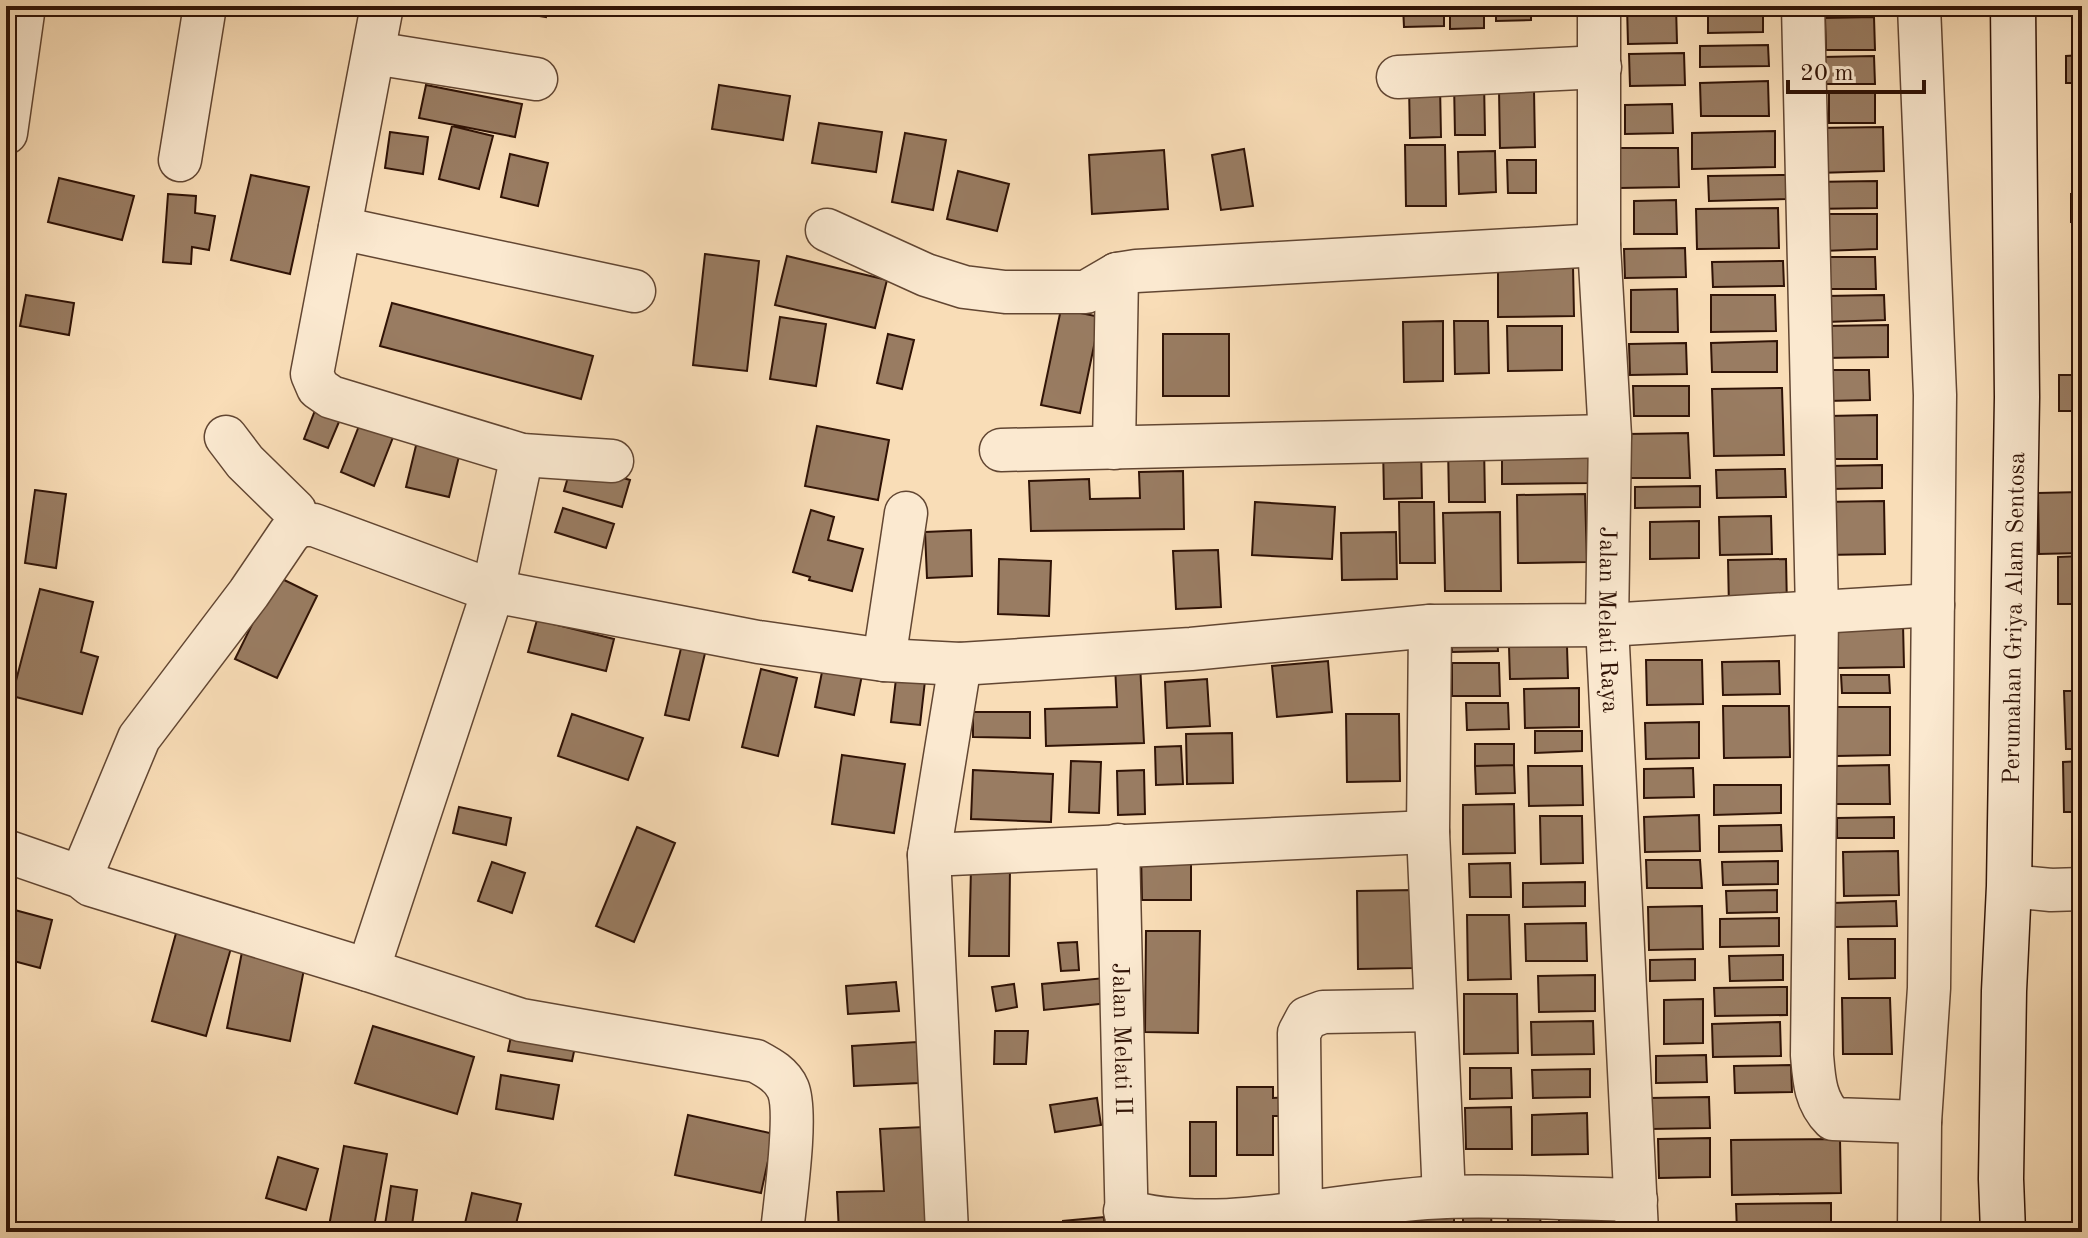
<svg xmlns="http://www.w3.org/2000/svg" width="2088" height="1238" font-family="'Old Standard TT',serif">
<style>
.building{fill:#997c62;stroke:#301306;stroke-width:2}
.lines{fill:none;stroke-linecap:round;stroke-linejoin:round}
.street-casing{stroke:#624632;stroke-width:45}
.secondary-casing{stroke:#301306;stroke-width:47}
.street{stroke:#fbe9d0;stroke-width:42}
.secondary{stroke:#fbe9d0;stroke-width:44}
.labels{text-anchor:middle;stroke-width:6;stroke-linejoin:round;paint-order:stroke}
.street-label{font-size:24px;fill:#301306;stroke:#fbe9d0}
</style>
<rect width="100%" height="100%" fill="#f9ddb7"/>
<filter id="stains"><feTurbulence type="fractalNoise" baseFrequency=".0025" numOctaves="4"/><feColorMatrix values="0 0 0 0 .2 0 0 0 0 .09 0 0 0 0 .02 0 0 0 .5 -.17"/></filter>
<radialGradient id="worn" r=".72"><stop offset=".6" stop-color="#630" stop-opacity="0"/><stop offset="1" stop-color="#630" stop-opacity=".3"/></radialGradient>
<path class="building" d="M480,6H548L546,17Z
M1403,6H1444V26L1404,27Z
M1450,6H1484V28L1450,29Z
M1496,6H1531V20L1496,21Z
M1627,6H1676L1677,43L1628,44Z
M1817,6H1880V9L1817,10Z
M2076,8H2082V47H2077Z
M1708,13H1763V32L1708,33Z
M1874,17L1875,50H1826L1825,18Z
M1768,45L1769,66L1700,67V46Z
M1684,53L1685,85L1630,86L1629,54Z
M2082,55V83H2066V56Z
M1874,56L1875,84H1822V57Z
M1484,81L1485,135H1455L1454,82Z
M1768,81L1769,116H1701L1700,83Z
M426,85L522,104L515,137L419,118Z
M719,85L790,96L783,140L712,129Z
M1440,85L1441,137L1410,138L1409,86Z
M1499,90H1534L1535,147L1500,148Z
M2074,90H2082V123H2074Z
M1829,93H1875V123H1829Z
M1672,104L1673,133L1625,134V105Z
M819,123L882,132L876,172L812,163Z
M452,126L493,136L479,189L439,179Z
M1883,127L1884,171L1817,173L1816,128Z
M1775,131V167L1692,169V133Z
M390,132L428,137L423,174L385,168Z
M905,133L946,140L933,210L892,202Z
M1405,145H1445L1446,206H1406Z
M1619,148H1678L1679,187L1619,188Z
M1244,149L1253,206L1221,210L1212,155Z
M1164,150L1168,209L1092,214L1089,155Z
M1495,151L1496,192L1459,194L1458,152Z
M510,154L548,163L538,206L501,197Z
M1507,160H1536V193H1508Z
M958,171L1009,184L997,231L947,219Z
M251,175L309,187L290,274L231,260Z
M1786,175V199L1709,201L1708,176Z
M59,178L134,196L122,240L48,222Z
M1877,181V208L1811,209L1810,182Z
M2082,193V222H2071V194Z
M168,194L196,196L195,213L215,216L209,250L192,247L191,264L163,262Z
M1676,200L1677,234H1634V201Z
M1778,208L1779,248L1697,249L1696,209Z
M1822,214H1877V249L1822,251Z
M1685,248L1686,277L1625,278L1624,249Z
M705,254L759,261L747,371L693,365Z
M787,256L887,280L875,328L775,305Z
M1826,257H1875L1876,289H1827Z
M1783,261L1784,286L1713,287L1712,262Z
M1573,266L1574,316L1498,317V267Z
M1677,289L1678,332H1631V290Z
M26,295L74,303L69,335L20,326Z
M1711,295H1775L1776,331L1711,332Z
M1884,295L1885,320L1826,322V296Z
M392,303L593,356L581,399L380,346Z
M2072,306H2082V359H2073Z
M1061,309L1100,317L1080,413L1041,405Z
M780,317L826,324L816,386L770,379Z
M1443,321V381L1404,382L1403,322Z
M1454,321H1488L1489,373L1455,374Z
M1888,325V357L1824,358V326Z
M1507,326H1562V370L1508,371Z
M888,334L914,340L902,389L877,383Z
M1163,334H1229V396H1163Z
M1777,341V372H1712L1711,343Z
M1686,343L1687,374L1630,375L1629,344Z
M1827,370H1869L1870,400L1827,401Z
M2059,375H2082V411H2059Z
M1633,386H1689V416H1634Z
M1782,388L1784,455L1714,456L1712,389Z
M319,400L344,410L328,448L304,439Z
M364,413L397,427L374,486L341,472Z
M1877,415V459H1829L1828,416Z
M2074,425H2082V476H2075Z
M817,426L889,440L878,500L805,486Z
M420,429L463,440L449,497L406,487Z
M1688,433L1690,478H1629L1628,434Z
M1589,442L1590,483L1502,484V443Z
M1421,444L1422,498L1384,499L1383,445Z
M1484,445L1485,502H1449L1448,446Z
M572,463L630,480L622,507L564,491Z
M1882,465V488L1830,489L1829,466Z
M1785,469L1786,497L1717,498L1716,470Z
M1183,471L1184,529L1031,531L1029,481L1089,479L1090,499L1140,498L1139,472Z
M1700,486V507L1635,508V487Z
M35,490L66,494L56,568L25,563Z
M2082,492V553L2039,554L2038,493Z
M1585,494L1587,562L1518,563L1517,495Z
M1884,501L1885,554L1824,555L1823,502Z
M1255,502L1335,507L1332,559L1252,555Z
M1399,502H1434L1435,563H1400Z
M563,508L614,524L606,548L555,532Z
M811,510L834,517L828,540L863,549L852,591L809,580L810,577L793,572Z
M1500,512L1501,591H1445L1443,513Z
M1771,516L1772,554L1720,555L1719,517Z
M1699,521V558L1650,559V522Z
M971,530L972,576L927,578L925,532Z
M1396,532L1397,579L1342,580L1341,533Z
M1218,550L1221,607L1176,609L1173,551Z
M2082,556V604H2058V557Z
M999,559L1051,561L1049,616L998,614Z
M1786,559L1787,608H1729L1728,560Z
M276,576L317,596L277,678L235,659Z
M40,589L93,602L81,652L98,657L82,714L12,696Z
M537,620L614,639L606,671L528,652Z
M1903,624L1904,667L1838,668L1837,625Z
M1451,632H1497L1498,651L1452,652Z
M683,640L707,645L689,720L665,715Z
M1567,646L1568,678L1510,679L1509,647Z
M1646,660H1702L1703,704L1647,705Z
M1328,661L1332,712L1277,717L1272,666Z
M1779,661L1780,694L1723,695L1722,662Z
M1140,663L1144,743L1046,746L1045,709L1117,707L1115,665Z
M1452,663H1499L1500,696H1452Z
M823,667L862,675L854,715L815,707Z
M761,669L797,678L778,756L742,747Z
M897,670L926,672L920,725L891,722Z
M1841,675H1889L1890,693H1842Z
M1207,679L1210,726L1167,728L1165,682Z
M1579,688V727L1525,728L1524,689Z
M2064,691H2082V749H2066Z
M1466,703H1508L1509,729L1467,730Z
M1723,706H1789L1790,757L1724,758Z
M1835,707H1890V755L1836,756Z
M973,712H1030V738L973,737Z
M572,714L643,738L628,780L558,756Z
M1346,714H1399L1400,781L1347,782Z
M1699,722V758L1646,759L1645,723Z
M1535,731H1582V751L1535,753Z
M1232,733L1233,783L1187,784L1186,734Z
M1475,744H1514V765L1475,766Z
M1181,746L1183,784L1156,785L1155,747Z
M842,755L905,764L894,833L832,824Z
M1071,761L1101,762L1099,813L1069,812Z
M2082,761V812H2064L2063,762Z
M1514,765L1515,793L1476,794L1475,766Z
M1889,765L1890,804H1835V766Z
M1528,766H1582L1583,805L1529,806Z
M1693,768L1694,797L1644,798V769Z
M973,770L1053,774L1051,822L971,819Z
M1144,770L1145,814L1118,815L1117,771Z
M1714,785H1781V813L1714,815Z
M1514,804L1515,853L1463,854V805Z
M459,807L511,818L506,845L453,833Z
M1699,815L1700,851L1645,852L1644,817Z
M1540,816H1582L1583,863L1541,864Z
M1894,817V838H1837V818Z
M1781,825L1782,851L1719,852V826Z
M637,827L675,843L634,942L596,926Z
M1898,851L1899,895L1844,896L1843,852Z
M1141,852H1191V900H1142Z
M1646,860H1700L1702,888H1647Z
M1778,861V884L1723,885L1722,862Z
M492,862L525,873L512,913L478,901Z
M1510,863L1511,897H1470L1469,864Z
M971,867H1010L1009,956H969Z
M1585,882V906L1523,907V883Z
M1413,890L1414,968L1358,969L1357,891Z
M1777,890V912L1727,913L1726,891Z
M1896,901L1897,926L1833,927L1832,903Z
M1702,906L1703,949L1649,950L1648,907Z
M11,909L52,920L40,968L6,959V927Z
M1467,915H1509L1511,979L1468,980Z
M1779,918V946L1720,947V919Z
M1586,923L1587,961H1526L1525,924Z
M178,926L233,941L206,1036L152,1021Z
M1146,931H1200L1198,1033L1145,1032Z
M1848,939H1895V978L1849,979Z
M1077,942L1079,970L1061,971L1058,943Z
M243,947L306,959L290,1041L227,1028Z
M1783,955V980L1730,981L1729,956Z
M1695,959V980L1650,981V960Z
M1595,975V1011L1539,1012L1538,976Z
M1105,978L1108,1003L1044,1010L1042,984Z
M896,982L899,1011L848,1014L846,986Z
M1014,984L1017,1007L996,1011L992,987Z
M1787,987V1015L1715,1016L1714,988Z
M1464,994H1517L1518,1053L1464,1054Z
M1842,998H1890L1892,1054H1843Z
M1703,999V1043L1664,1044V1000Z
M1593,1021L1594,1054L1532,1055L1531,1022Z
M1780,1022L1781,1056L1713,1057L1712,1024Z
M373,1026L474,1057L457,1114L355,1083Z
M512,1031L576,1042L572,1061L508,1051Z
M995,1031H1028L1026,1064H994Z
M917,1042L919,1083L854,1086L852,1046Z
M1706,1055L1707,1082L1656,1083V1056Z
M1791,1065L1792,1092L1735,1093L1734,1066Z
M1470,1068H1511L1512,1098L1470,1099Z
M1590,1069V1097L1533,1098L1532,1070Z
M501,1075L559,1085L553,1119L496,1109Z
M1237,1087H1273V1098L1293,1097L1294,1116H1273V1155H1237Z
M1709,1097L1710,1128L1650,1129V1098Z
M1097,1098L1101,1125L1055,1132L1050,1105Z
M1511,1107L1512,1149H1466L1465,1108Z
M1587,1113L1588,1154L1532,1155V1115Z
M688,1115L774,1134L761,1193L675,1175Z
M1190,1122H1216V1176H1190Z
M925,1127L932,1232H839L837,1192L884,1191L880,1129Z
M1710,1138V1177L1659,1178L1658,1139Z
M1840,1139L1841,1193L1732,1195L1731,1140Z
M344,1146L387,1154L373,1232L329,1226Z
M278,1157L318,1169L306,1210L266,1198Z
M391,1186L417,1190L411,1232H384Z
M472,1193L521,1204L514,1232H463Z
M1831,1203V1232H1737L1736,1204Z
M1454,1212V1232H1417L1416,1213Z
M1540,1213L1541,1232H1508V1214Z
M1463,1215H1491L1492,1232H1463Z
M1104,1217L1105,1232H1064L1063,1221Z
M1608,1217V1232H1559V1218Z
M1404,1227V1232H1380V1228Z"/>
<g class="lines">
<g class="street-casing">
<g id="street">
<path d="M382,6L312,374L318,388L331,397L522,455L612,461"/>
<path id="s1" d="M1599,6V245L1610,436L1607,625L1637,1232"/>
<path d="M1803,6L1817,611L1812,1055C1814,1080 1815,1101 1833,1119L1920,1122"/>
<path d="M1919,6L1935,395L1929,988L1920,1122L1919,1232"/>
<path d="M374,53L536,79"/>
<path d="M1398,77L1600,67"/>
<path d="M6,133L24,6"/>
<path d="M180,160L205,6"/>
<path d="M340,228L634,291"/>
<path d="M827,230L926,275L964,287L1005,292H1086L1117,274L1136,271L1599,245"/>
<path d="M226,437L245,462L295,511L299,525"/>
<path d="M1114,448L1117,274"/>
<path d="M1001,450L1610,436"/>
<path d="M1430,626L1428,832L1444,1197"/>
<path d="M884,660L906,513"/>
<path id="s2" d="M1118,845L1127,1232"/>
<path d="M6,851L81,877L91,885L368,970L521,1020L756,1061C769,1068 782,1075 788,1089C798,1113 785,1202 782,1232"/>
<path d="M929,855L1428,832"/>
<path d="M81,877L139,738L249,593L289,534L299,525H314L493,591L758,642L884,660L960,664L1191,649L1430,626L1607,625L1933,605"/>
<path d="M2009,886L2051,890L2082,889"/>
<path d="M368,970L493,591L522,455"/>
<path d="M1125,1211C1222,1238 1345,1200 1446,1197C1509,1195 1573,1199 1636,1200"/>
<path d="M1301,1216L1299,1033L1307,1018L1323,1012L1434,1010"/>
<path d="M947,1232L929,855L960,664"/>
</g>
</g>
<g class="secondary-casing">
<g id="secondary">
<path id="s3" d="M2003,1232L2001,1179L2004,991L2009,886L2017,397L2013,6"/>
</g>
</g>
<use href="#street" class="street"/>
<use href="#secondary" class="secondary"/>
</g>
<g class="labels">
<g class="street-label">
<text dy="8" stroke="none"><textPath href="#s1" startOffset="614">Jalan Melati Raya</textPath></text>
<text dy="8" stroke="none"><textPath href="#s3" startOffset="614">Perumahan Griya Alam Sentosa</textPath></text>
<text dy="8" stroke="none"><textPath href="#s2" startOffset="194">Jalan Melati II</textPath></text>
</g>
</g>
<rect width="2088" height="1238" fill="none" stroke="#f9ddb7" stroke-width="32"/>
<rect x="8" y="8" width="2072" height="1222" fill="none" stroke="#301306" stroke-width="4"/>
<rect x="16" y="16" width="2056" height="1206" fill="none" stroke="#301306" stroke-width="2"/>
<path d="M1788 80v12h136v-12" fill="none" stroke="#301306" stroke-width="4"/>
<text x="1800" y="80" font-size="24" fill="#301306" stroke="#fbe9d0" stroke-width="6" paint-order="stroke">20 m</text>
<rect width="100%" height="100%" filter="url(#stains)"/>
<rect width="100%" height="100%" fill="url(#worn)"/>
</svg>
